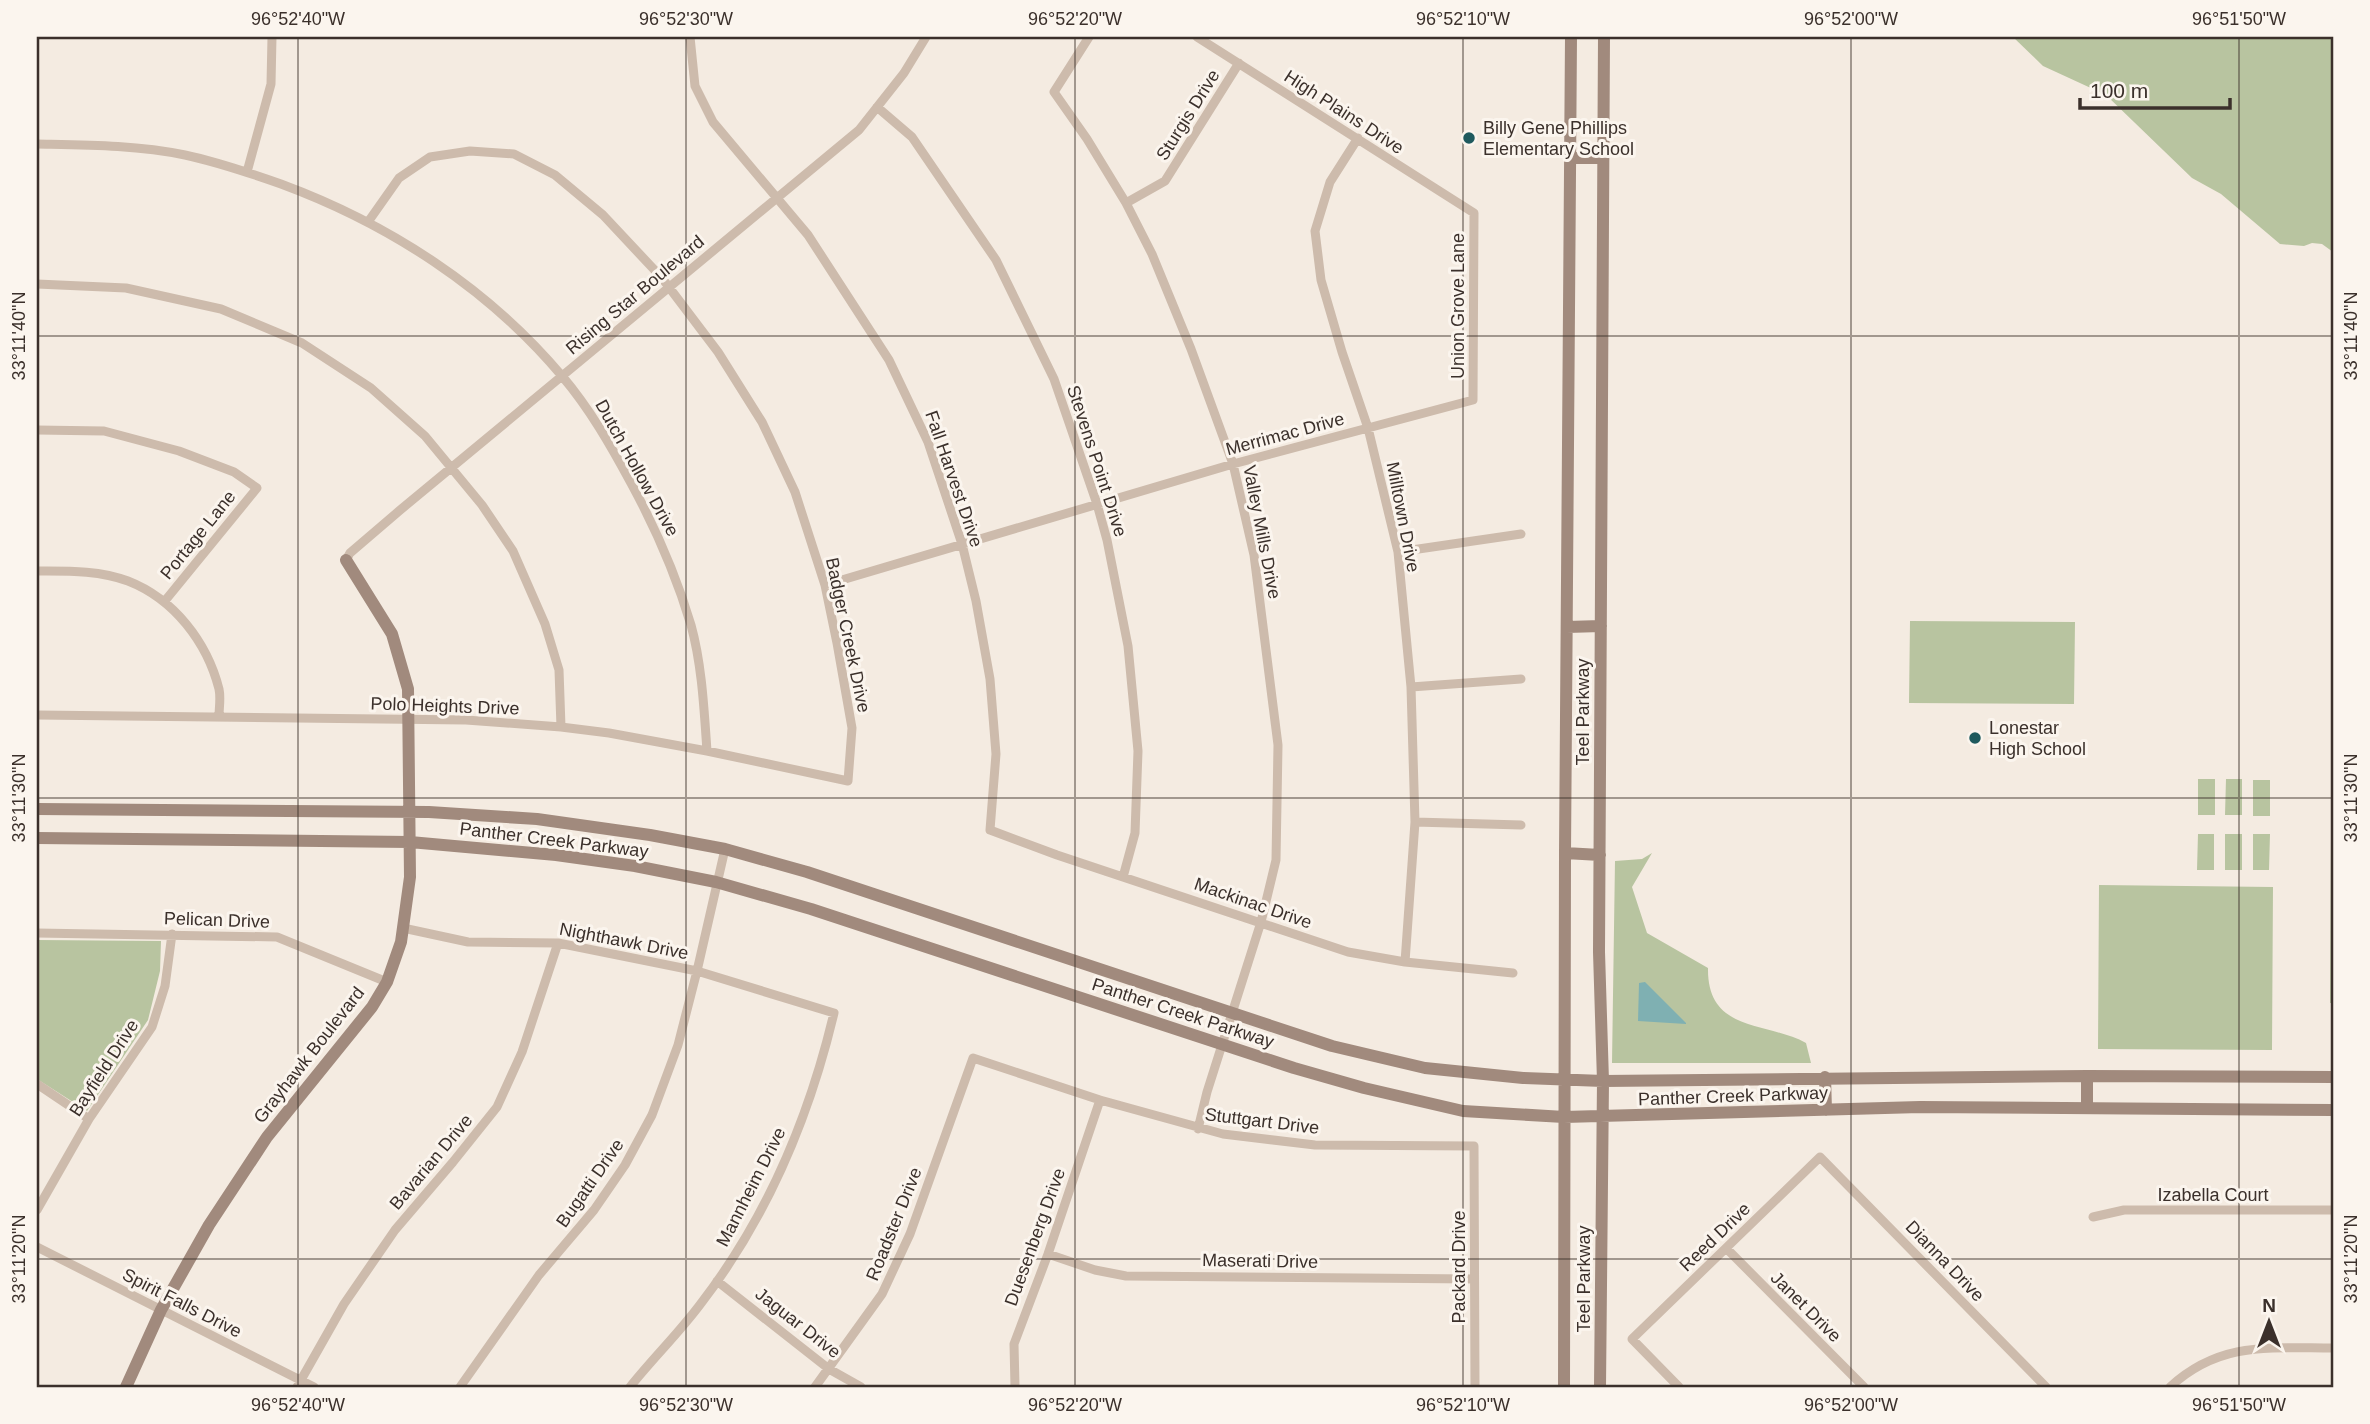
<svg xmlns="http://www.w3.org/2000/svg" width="2370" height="1424" font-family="Arial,sans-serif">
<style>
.green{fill:#b8c4a0}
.water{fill:#7fb0b2}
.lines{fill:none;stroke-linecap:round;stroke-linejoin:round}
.street{stroke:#cdbbac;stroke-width:9}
.secondary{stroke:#a18a7d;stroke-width:12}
.ticks{fill:none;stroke:#3b302b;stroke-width:2;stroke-opacity:0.45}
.poi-dot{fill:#1f5a5e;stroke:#fbf5ee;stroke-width:2.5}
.labels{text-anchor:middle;stroke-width:6;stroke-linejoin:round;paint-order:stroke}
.street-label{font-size:18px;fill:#3b302b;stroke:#fbf5ee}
.poi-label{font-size:18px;fill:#3b302b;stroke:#fbf5ee;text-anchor:start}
.neatline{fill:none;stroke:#3b302b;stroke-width:2.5}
.ticks-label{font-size:18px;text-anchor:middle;fill:#3b302b}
</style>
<rect width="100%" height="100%" fill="#f4ebe1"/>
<path class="green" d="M2013,37H2333V252L2322,244L2312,243L2304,246L2280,244L2221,194L2192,178L2106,95L2043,66Z
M1910,621L2075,622L2074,704L1909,703Z
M2198,779H2215V815H2198Z
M2226,779H2242V815H2225Z
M2253,780H2270V816H2253Z
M2198,834H2214V870H2197Z
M2225,834H2242V870H2225Z
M2253,834H2270L2269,870H2253Z
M2331,837H2333V1003H2330Z
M1652,853L1632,887L1647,933L1708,968C1707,1033 1766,1021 1806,1043L1811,1063H1612L1615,861L1642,859Z
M2099,885L2273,887L2272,1050L2098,1049Z
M37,940L161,941L160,971L148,1020L87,1111L37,1079Z"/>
<path class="water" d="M1645,982L1686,1023V1024L1638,1021L1639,983Z"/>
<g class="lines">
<path class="street" d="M690,37L695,86L713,122L808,235L889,360L928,442L962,544L976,601L990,679L996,754L990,830L1057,855L1348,952L1405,962L1513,973
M1089,37L1054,92L1087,139L1126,203L1152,254L1191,349L1233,464L1254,555L1278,745L1276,860L1261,922L1207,1092L1198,1129
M877,107L912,137L996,260L1054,379L1097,504L1107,540L1128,646L1138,751L1135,833L1123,877
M1358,138L1330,182L1315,231L1321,280L1342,352L1368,428L1398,552L1411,687L1415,822L1405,962
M37,144C86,145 136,145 185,155C217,162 250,173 281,184C389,224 488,288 562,376C590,409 611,446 631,483C656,529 676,575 691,625C702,665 704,709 707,751
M247,172L271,84L272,37
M1126,203L1165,181L1239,63
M37,284L126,288L221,309L302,343L371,388L425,436L482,505L513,551L545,624L559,670L561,727
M37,430L104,431L179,451L234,472L257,488L164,602
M1398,552L1521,534
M346,560L350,553L399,511L859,130L904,73L926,37
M37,571C67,571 99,570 128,581C174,599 207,642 219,689C221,698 219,708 219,716
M825,585L1233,464L1473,400L1474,213L1197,37
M1411,687L1521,679
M37,715L466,720L561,727L609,733L707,751L848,781L852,728L837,643L825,585L795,492L762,422L718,352L662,278L603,215L555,175L514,154L470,151L430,157L399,178L368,222
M1415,822L1521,825
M403,928L468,942L558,943L697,971L834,1013C809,1118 768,1216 702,1302C680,1332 653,1358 630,1387
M37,933L277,937L387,982
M37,1084L89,1119
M37,1210L89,1119L152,1027L165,986L172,934
M2093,1217L2124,1210H2333
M37,1247L314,1387
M1726,1248L1864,1387
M1048,1254L1095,1270L1126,1276L1474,1279
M717,1281L829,1369L861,1387
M297,1387L344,1304L395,1230L453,1162L497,1107L522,1052L558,943
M460,1387L539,1275L594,1210L625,1165L652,1115L678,1045L697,971L725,849
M815,1387L882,1294L910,1234L973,1058L1100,1100L1223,1134L1315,1145L1474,1146L1475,1387
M1015,1387L1014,1344L1048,1254L1100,1100
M1679,1387L1632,1339L1820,1157L2046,1387
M2170,1387C2220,1341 2270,1348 2333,1348"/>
<path class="secondary" d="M1570,158H1603
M1567,627L1601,626
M37,809L429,812L537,819L650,835L725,849L807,872L1332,1046L1425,1068L1523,1078L1603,1081L2087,1076L2333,1077
M37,838L410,842L556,855L635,866L716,882L811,909L1294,1068L1364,1088L1463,1111L1564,1117L1920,1107L2333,1110
M1565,853L1600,855
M1825,1077L1826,1110
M2087,1108V1076
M126,1387L161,1310L209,1225L267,1137L372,1007L387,982L401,942L410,877L408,689L392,634L346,560
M1564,1387L1565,853L1571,37
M1600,1387L1603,1081L1599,952L1604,37"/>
</g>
<path class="ticks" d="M298,37V1387M686,37V1387M1075,37V1387M1463,37V1387M1851,37V1387M2239,37V1387M37,336H2333M37,798H2333M37,1259H2333"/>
<g class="poi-dot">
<circle cx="1469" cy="138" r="7"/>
<circle cx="1975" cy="738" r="7"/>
</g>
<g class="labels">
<g class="street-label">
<text transform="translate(1344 112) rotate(33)" y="6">High Plains Drive</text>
<text transform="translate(1188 115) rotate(-58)" y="6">Sturgis Drive</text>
<text transform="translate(635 295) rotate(-40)" y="6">Rising Star Boulevard</text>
<text transform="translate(1458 306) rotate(-90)" y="6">Union Grove Lane</text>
<text transform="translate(1285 434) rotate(-15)" y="6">Merrimac Drive</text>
<text transform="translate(1097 461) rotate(72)" y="6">Stevens Point Drive</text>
<text transform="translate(637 468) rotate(61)" y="6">Dutch Hollow Drive</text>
<text transform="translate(954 479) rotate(71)" y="6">Fall Harvest Drive</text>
<text transform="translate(1403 517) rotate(79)" y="6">Milltown Drive</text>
<text transform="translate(1262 532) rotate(79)" y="6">Valley Mills Drive</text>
<text transform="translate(198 535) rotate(-51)" y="6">Portage Lane</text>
<text transform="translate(848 635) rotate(78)" y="6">Badger Creek Drive</text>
<text transform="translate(445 706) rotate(2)" y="6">Polo Heights Drive</text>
<text transform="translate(1583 712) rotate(-90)" y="6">Teel Parkway</text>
<text transform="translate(554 840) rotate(7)" y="6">Panther Creek Parkway</text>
<text transform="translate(1253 903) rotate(19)" y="6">Mackinac Drive</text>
<text transform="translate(217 920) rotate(2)" y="6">Pelican Drive</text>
<text transform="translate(624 941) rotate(11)" y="6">Nighthawk Drive</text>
<text transform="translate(1183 1013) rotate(18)" y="6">Panther Creek Parkway</text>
<text transform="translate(309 1055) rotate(-52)" y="6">Grayhawk Boulevard</text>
<text transform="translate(104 1068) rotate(-57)" y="6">Bayfield Drive</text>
<text transform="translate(1733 1096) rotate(-2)" y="6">Panther Creek Parkway</text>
<text transform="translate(1262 1121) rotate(7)" y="6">Stuttgart Drive</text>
<text transform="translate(431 1162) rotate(-50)" y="6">Bavarian Drive</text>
<text transform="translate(590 1183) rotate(-55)" y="6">Bugatti Drive</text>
<text transform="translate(751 1187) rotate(-63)" y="6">Mannheim Drive</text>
<text x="2213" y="1201">Izabella Court</text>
<text transform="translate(894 1224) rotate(-68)" y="6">Roadster Drive</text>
<text transform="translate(1035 1237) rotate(-70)" y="6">Duesenberg Drive</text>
<text transform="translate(1715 1237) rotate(-44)" y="6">Reed Drive</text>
<text transform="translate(1260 1261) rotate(1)" y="6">Maserati Drive</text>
<text transform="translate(1945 1261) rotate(46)" y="6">Dianna Drive</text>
<text transform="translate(1459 1267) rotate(-90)" y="6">Packard Drive</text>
<text transform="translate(1584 1279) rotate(-90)" y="6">Teel Parkway</text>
<text transform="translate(182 1303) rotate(27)" y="6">Spirit Falls Drive</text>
<text transform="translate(1806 1307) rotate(45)" y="6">Janet Drive</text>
<text transform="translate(798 1323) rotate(38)" y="6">Jaguar Drive</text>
</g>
<g class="poi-label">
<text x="1483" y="134">Billy Gene Phillips<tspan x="1483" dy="21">Elementary School</tspan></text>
<text x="1989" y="734">Lonestar<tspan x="1989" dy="21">High School</tspan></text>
</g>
</g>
<rect width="2370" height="1424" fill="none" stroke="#fbf5ee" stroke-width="77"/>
<g transform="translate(2269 1322)" stroke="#fbf5ee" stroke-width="5" paint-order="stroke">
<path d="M0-5L12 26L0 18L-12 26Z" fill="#3b302b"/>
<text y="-10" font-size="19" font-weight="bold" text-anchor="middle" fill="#3b302b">N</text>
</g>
<path d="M2080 98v10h150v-10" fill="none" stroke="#3b302b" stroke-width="3.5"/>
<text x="2090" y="98" font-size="21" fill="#3b302b" stroke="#fbf5ee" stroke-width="5" paint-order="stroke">100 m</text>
<rect x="38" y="38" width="2294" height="1348" class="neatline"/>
<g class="ticks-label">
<text x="298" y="25">96°52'40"W</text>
<text x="686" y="25">96°52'30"W</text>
<text x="1075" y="25">96°52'20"W</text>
<text x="1463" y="25">96°52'10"W</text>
<text x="1851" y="25">96°52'00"W</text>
<text x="2239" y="25">96°51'50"W</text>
<text transform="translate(19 336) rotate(-90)" y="6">33°11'40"N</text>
<text transform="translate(2351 336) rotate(-90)" y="6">33°11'40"N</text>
<text transform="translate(19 798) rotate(-90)" y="6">33°11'30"N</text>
<text transform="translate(2351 798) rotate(-90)" y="6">33°11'30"N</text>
<text transform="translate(19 1259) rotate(-90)" y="6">33°11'20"N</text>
<text transform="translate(2351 1259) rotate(-90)" y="6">33°11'20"N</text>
<text x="298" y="1411">96°52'40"W</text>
<text x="686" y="1411">96°52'30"W</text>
<text x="1075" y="1411">96°52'20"W</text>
<text x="1463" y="1411">96°52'10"W</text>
<text x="1851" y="1411">96°52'00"W</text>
<text x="2239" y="1411">96°51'50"W</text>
</g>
</svg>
